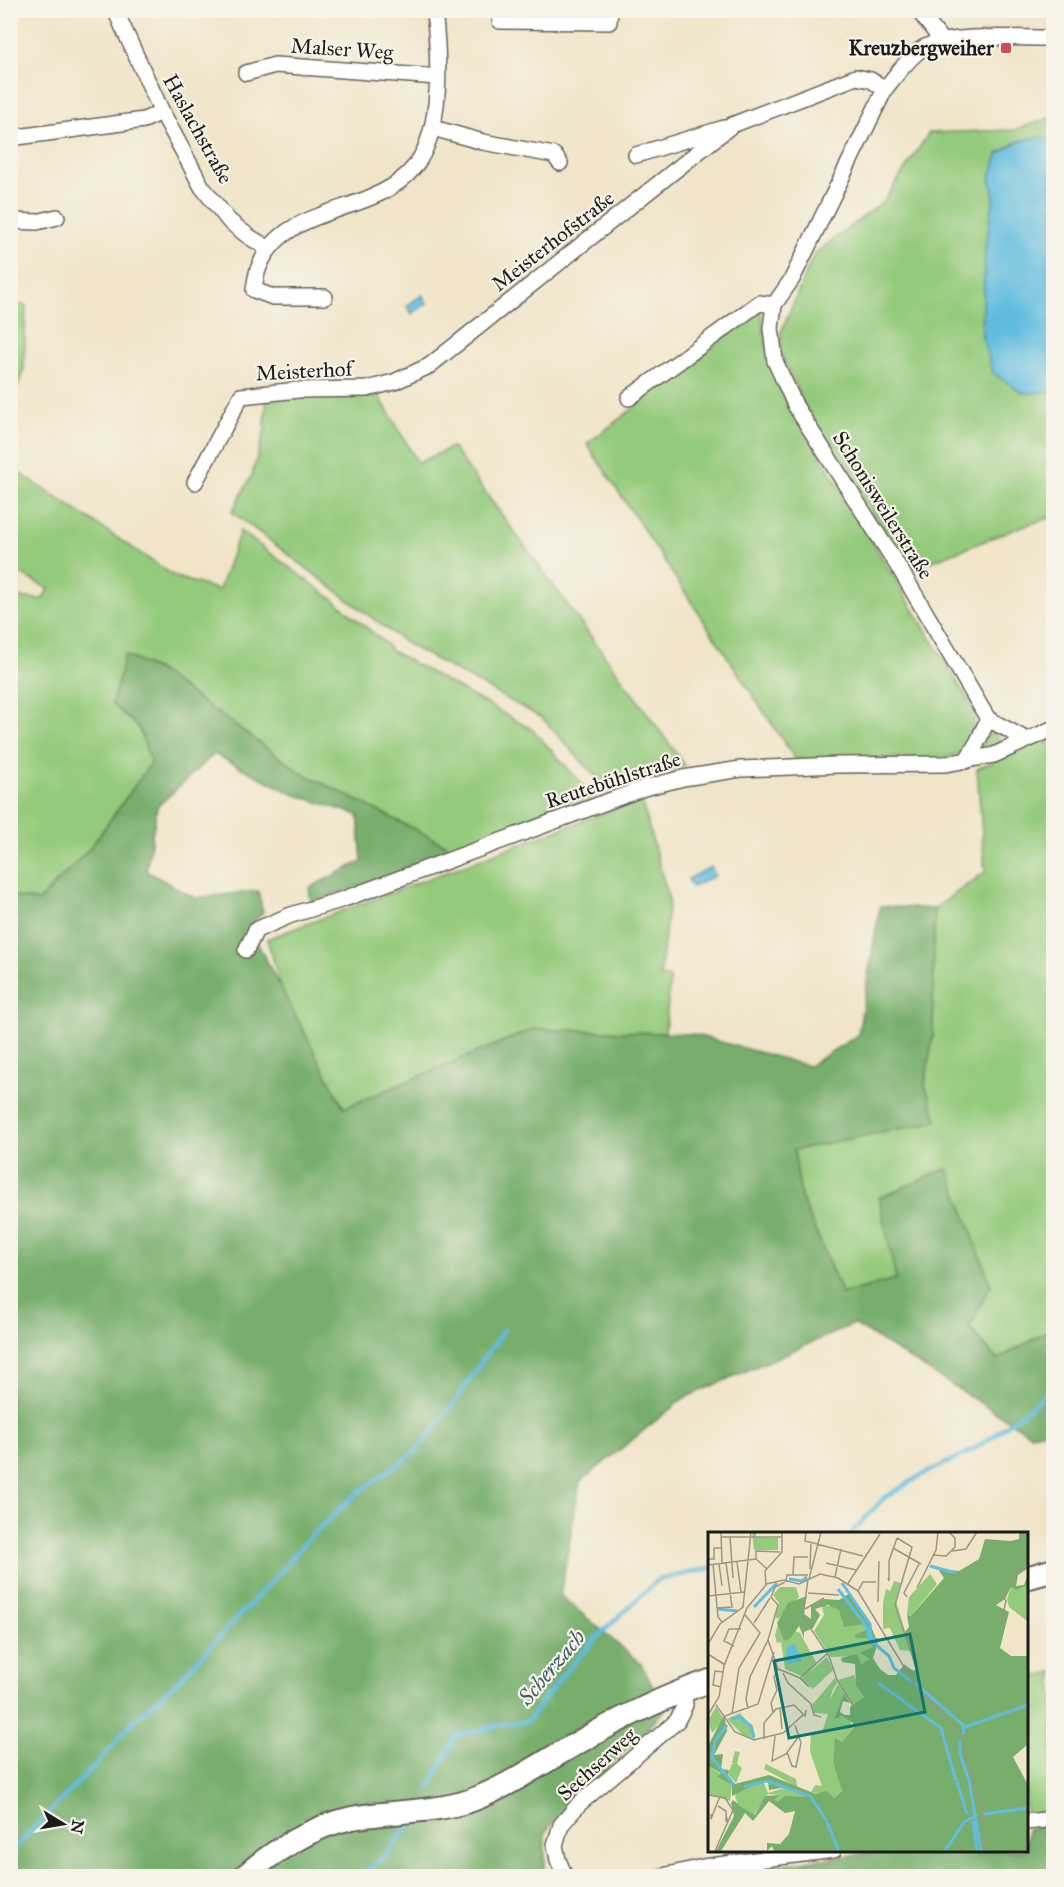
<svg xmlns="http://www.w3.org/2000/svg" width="1064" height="1887" font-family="'IM FELL Great Primer',serif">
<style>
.green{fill:#94ca7c;stroke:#58734c;stroke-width:1.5}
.forest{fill:#77ae6c;stroke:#4a6544;stroke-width:1.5}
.water{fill:#61bcdf;stroke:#3e6c7e;stroke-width:1.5}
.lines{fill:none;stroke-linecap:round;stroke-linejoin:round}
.stream{stroke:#61bcdf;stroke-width:4.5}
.street-casing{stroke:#666259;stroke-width:18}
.secondary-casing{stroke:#666259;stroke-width:26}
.street{stroke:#fff;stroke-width:15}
.secondary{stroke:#fff;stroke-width:22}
.poi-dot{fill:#d1495b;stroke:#f7f3e8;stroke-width:2}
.labels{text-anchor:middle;stroke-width:4.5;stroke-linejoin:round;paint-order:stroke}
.poi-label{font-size:21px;font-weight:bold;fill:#1c1c1c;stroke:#f7f3e8;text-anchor:end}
.street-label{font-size:21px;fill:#1c1c1c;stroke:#f7f3e8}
.water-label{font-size:22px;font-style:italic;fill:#385c6a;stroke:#f7f3e8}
.inset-river{fill:none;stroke:#61bcdf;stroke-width:3}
.inset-road{fill:none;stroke:#9b9584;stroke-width:1.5}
.view{fill:#0f766e;fill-opacity:0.15;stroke:#0f766e;stroke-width:3}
.inset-edge{fill:none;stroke:#1c1c1c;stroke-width:3}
</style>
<rect width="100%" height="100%" fill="#f7f3e8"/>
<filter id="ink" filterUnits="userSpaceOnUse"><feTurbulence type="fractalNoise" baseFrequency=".0167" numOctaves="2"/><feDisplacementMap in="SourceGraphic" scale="12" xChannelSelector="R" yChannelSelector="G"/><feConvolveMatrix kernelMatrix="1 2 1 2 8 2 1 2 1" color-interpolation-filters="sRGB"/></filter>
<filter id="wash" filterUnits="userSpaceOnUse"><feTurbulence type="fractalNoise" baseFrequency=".008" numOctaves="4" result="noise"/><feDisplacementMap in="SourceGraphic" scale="24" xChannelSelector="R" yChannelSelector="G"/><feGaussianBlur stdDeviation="1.35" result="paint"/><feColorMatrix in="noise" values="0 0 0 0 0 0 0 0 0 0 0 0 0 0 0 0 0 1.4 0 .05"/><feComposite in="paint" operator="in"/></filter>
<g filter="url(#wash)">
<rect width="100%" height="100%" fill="#f0e5c9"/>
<path class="green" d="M1053,117V517L1023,526L907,571L805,406L781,354L780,335L814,254L884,201L929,133L1014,130Z
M11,303L26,306L24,369L11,405Z
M761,310L767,349L784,395L976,713L972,733L962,752L948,758L795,759L587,444Z
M301,393L350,396L378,394L418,463L452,447L685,765L608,790L542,718L407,644L232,512L252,475L265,429L266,401Z
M11,467L176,577L219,590L240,531L334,600L386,644L390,650L533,730L595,798L458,851L302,773L157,670L125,655L112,704L139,728L151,763L91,847L38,901L11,896L10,597L42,599L49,589L11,569Z
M995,733L1002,745L982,751L980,746L988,735Z
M1053,735V1328L997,1360L969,1327L991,1285L896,1279L842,1294L801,1197L794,1150L937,1121L925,1085L933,1036L934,909L985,872L977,769Z
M641,799L669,900L660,976L670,978L665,1033L533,1029L344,1108L283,994L267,939Z
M1053,1672V1819L1026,1822V1678Z"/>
<path class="forest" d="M125,655L157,670L302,773L458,851L311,903L309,888L362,861L358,815L293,794L214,754L157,807L146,871L195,898L258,891L263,912L249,927L344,1108L533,1029L692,1034L809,1066L858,1035L880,906L934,909L933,1036L925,1085L937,1121L794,1150L801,1197L842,1294L896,1279L879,1198L948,1168L991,1285L969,1328L997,1360L1053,1328V1430L1030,1434L854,1324L684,1398L580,1482L560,1595L641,1664L665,1710L545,1832V1876H11L10,896L39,901L91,847L151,763L139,728L112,704Z
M1053,1824V1876H691L891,1850H1026L1027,1829Z"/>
<path class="water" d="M1040,137L1053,139V392L1023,393L993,373L982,336L985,248L994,197L990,177L999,153L1019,141Z
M422,295L427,303L412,314L407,306Z
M711,867L715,876L692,887L688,879Z"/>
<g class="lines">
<path class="stream" d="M851,1533L884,1498L920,1476L969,1452L992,1437L1054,1388
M429,1789L456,1736L495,1726L528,1721L560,1678L596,1638L658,1580L710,1568
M10,1853L102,1758L132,1722L177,1682L285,1567L307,1540L355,1495L417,1451L453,1404L504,1329
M358,1876C381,1865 394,1844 410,1824"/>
</g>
</g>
<g filter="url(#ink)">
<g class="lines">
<g class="street-casing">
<path id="street" d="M115,10L162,112L202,187L229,221L248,236L269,249
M918,10L942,41
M500,21L609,22L610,10
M246,73L275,65L437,77
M433,128L483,142L554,155L560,163
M10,138L144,120L162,112
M636,155L724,128
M10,221L37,222L57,217
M325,297H273L254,290C255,283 256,274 259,267C285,201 375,218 415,166C444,129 439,55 434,10
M629,398L759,303L774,305
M195,482L241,396L298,390L367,389L394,382L429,366L732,125L856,77L871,80L885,89
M1027,740L988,719L901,571L796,407L775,361L771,328L774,305L792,279L885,89C896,75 906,61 920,50C945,32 1021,39 1054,38
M966,761L977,743L988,719
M246,950L256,930L291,915L344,899L644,788L683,778L741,769L838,765L946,764L994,755L1054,728
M1026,1822L1054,1819
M565,1876L558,1860L555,1845L561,1825L579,1804L677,1721L685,1705L683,1690
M663,1876L703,1867L834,1850"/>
</g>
<g class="secondary-casing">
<path id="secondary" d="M1026,1578L1054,1570
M245,1876C273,1851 313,1826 352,1818C390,1811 432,1813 469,1801C506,1788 540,1764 574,1745C617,1720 662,1697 710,1681"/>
</g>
<use href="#street" class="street"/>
<use href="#secondary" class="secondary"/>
</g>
</g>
<rect class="poi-dot" x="1000" y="42" width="12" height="12" rx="3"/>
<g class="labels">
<g class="poi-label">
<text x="994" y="55">Kreuzbergweiher</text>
</g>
<g class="street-label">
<text transform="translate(342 49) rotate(4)" y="7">Malser Weg</text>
<text transform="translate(198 129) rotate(61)" y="7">Haslachstraße</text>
<text transform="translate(553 241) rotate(-38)" y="7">Meisterhofstraße</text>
<text transform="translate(304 371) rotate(-3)" y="7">Meisterhof</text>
<text transform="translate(883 505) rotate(58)" y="7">Schonisweilerstraße</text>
<text transform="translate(613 780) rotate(-18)" y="7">Reutebühlstraße</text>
<text transform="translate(597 1764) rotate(-42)" y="7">Sechserweg</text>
</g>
<g class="water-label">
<text transform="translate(551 1667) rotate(-50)" y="8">Scherzach</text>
</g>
</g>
<g transform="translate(708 1532)">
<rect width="320" height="320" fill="#f0e5c9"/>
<path d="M44,0H48V5L70,6V18H46ZM222,42L229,52L203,84L199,83L201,65ZM186,49L193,51L188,69L203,119L192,118L182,96L175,97V71L178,57L182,59ZM319,50V89L301,75L299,67L303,55L318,54ZM72,55H88L91,65L70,87L67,85L71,71L65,63ZM114,74H128L156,92L158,98L147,103L148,106H158L165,115L163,127L153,132L146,124L123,125L106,99L116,83ZM70,92L76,109L82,107L85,98L92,101L109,132L96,145L77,137L73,110L69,111L67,103ZM119,125L125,138L105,157L93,147ZM146,143L156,166L145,173L130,148ZM127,146L129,151L125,157L121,169L130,152L136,161L127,188L134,184L141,188L146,197L134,210L128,205L125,231L134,259L126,266L103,260L107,253L114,254L102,220L103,200H114L120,182L106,181L104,173ZM8,175L16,188L4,201L0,188ZM32,181L45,196L47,207L36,204L19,187ZM27,219L32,220L29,232L34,236L28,251L20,242L24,232H27L24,231ZM58,232L88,247L89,255L56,237ZM0,234L13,242L9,245L24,253L22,269L0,262ZM55,249L60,261L79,255L100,265L70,270L65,268L72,263L60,262L46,283L32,274L27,264L31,257Z" fill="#94ca7c"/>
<path d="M311,0H319V37L310,43L308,54L316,53L319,45V50L318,54L308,58L303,55L297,67L288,73L301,80L292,116L303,124H319V213L305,225L319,251V319H66L64,314L59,319V311L72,312L81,302L87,279L77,281L61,269L45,289L37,281L13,319H8L26,284L23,271L25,268L30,272L27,265L32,274L47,283L57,264L72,263L66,268L70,270L77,264L98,265L79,255L61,258L60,250L54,249L24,264V253L9,245L13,241L0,234V214L16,183L19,199L6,223L15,222L13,237L21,238L20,243L27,252L61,243L108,262L118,259L126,266L134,259L125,231L127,205L134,210L146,196L145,191L134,184L126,188L136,161L142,171L135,169L132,180L137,183H142V175L156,165L148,153L147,132L134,130L133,126L149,122L153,132L162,127L152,121L165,115L158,106H148L146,103L158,98L157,92L136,95L131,78L120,73L107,77L112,83L105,96L96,100V106L91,94L82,107L76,109L69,91L80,71L99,64L95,81L103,87V74L116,67L131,68L141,62L162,92L170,111L165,126L172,137L180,143H188L195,134L209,140L197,100L201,95L199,83L203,84L236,46L230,37L251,39L271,27L277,7L302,9L311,7Z" fill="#77ae6c"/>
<path d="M87,112L94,129L78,132L79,115Z" fill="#61bcdf"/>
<path class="inset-river" d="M222,34L248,41M81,47L94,49L99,45M134,51L162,92L163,105L172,109M130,57L159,95L161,107L181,124L186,136L204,150M46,75L69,51M10,77L29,79M170,151L233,196L248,249M207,151L255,193L256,203M23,187L31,185L43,194L46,205M19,193L7,209L4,226L26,253M257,195L320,173M252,208V222L261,248L273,319M59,249L102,264L119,289M249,250L259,282M36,255L58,249M276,282L320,276M265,289L269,319M119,290L131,319M237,319L256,290L270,282"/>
<path class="inset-road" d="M13,0L14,32M98,0L97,9L155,24M167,0H194M13,5H42M22,5L25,46M43,5H74M189,6L204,15L187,73L209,138L205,140L196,133M185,16L213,32M244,19L258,17L269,0M225,23L238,24L247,15V6L241,0M0,27H6V16H13M29,30L33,60M118,31L148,38M5,32L10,85L14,90M11,32L14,54M0,33L48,27M59,37L48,27V19L72,20M102,37L103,10M85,43L86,25H100M127,45L133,17M180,46L181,49V29L189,6M100,47L95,85L121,124L129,148L146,175M101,47L113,0M78,50L79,43H100M58,52L76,48L91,52L112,42L130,46L150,59M139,53L172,2M209,56L228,18L230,0M150,59L210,158L252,200L274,281L277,319M150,59L155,50H168M100,61L131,63M0,64L36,60M63,65L70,73L60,108L70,137L92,146L101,155M63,65L67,55L77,50M199,65L196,61L211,32M170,70L171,29M9,76L24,75L18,31M97,77L116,66M46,91L62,66M293,91L298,69L294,63L305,42L320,32M0,112L12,92L35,75L43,0M26,114L16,109L21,97H33M0,122L17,133M75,141L80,151L103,172L106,183L113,185M92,146L120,121M13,155L5,153L7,139L15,140M8,173L27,200L46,208L75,201L95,183M72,176L74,197M40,177L38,167L42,145L60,108M65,180L63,171L69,158L66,145L70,137M24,182L31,136L52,101L37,83M0,183L11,165L16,134L39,76L58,53L57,39L74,20V0M17,184L50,172L66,120M67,204L64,229L78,222L91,204M56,207V191L68,177L86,173L97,184L98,178M79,220L84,234L88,235L93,211L87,193M0,263L17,266L25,278L7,319M10,274L18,279V289H20L18,284M3,282V287L12,264"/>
<path class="view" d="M202,102L217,180L81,206L66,129Z"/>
<rect width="320" height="320" class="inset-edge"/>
</g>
<rect width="1064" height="1887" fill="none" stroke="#f7f3e8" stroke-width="36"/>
<g transform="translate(63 1824) rotate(101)" stroke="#f7f3e8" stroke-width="4.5" paint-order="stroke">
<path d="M0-4.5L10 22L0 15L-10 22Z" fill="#1c1c1c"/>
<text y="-9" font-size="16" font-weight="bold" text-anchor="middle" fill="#1c1c1c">N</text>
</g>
</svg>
